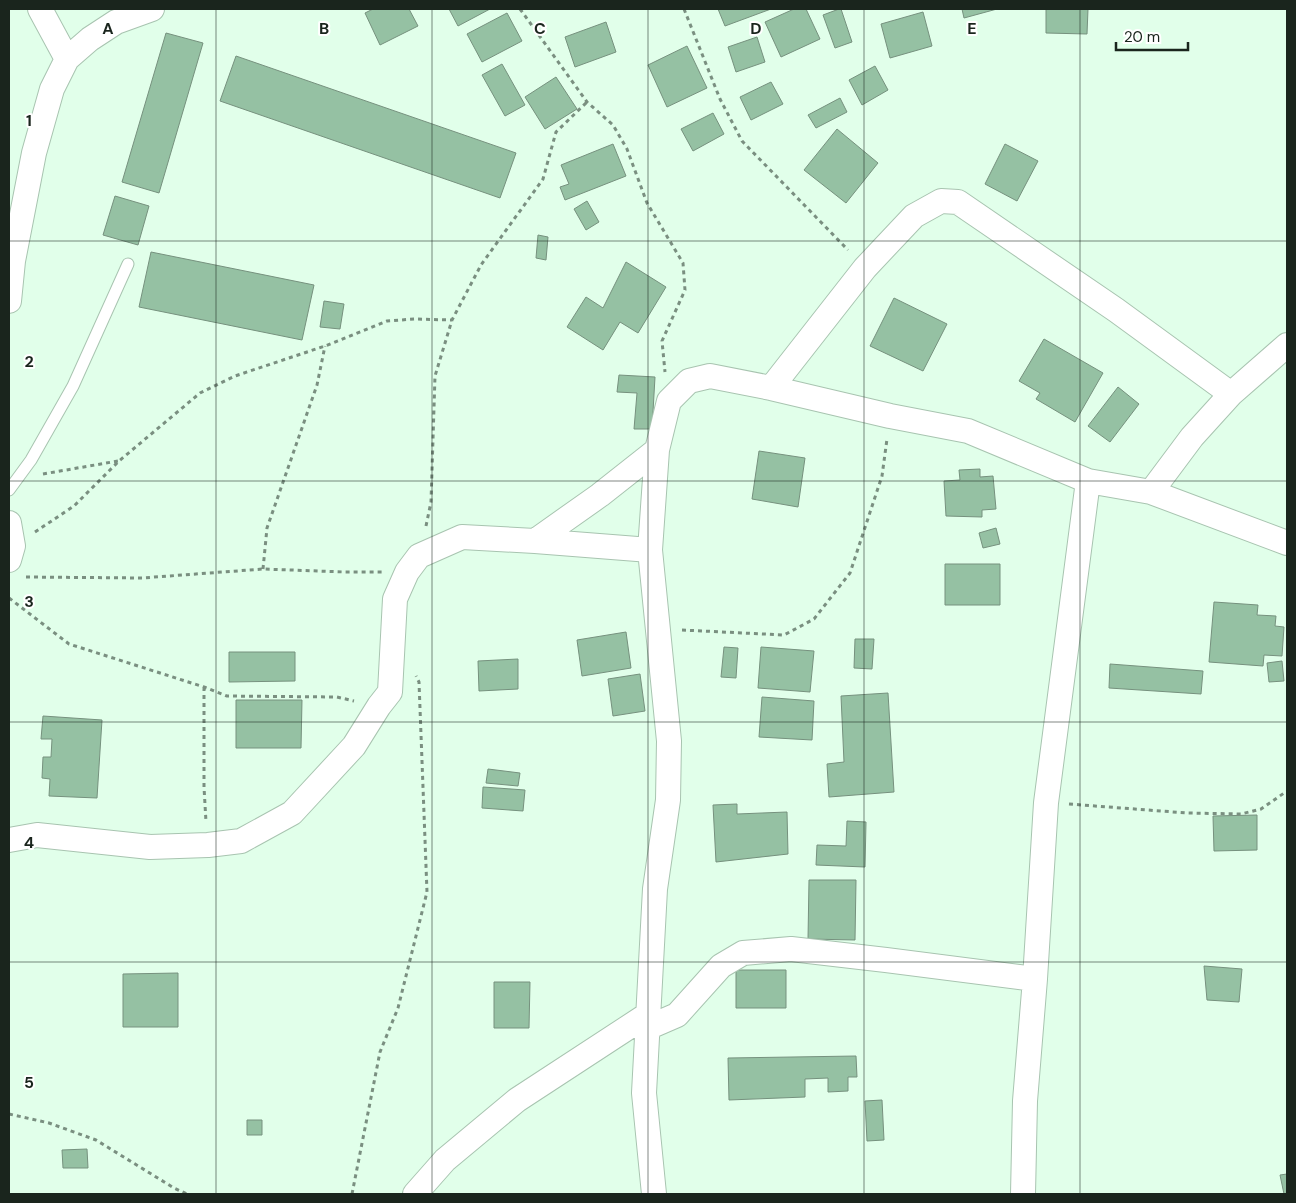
<svg xmlns="http://www.w3.org/2000/svg" width="1296" height="1203" font-family="'DM Sans',sans-serif">
<style>
.building{fill:#95c1a3;stroke:#76917e}
.lines{fill:none;stroke-linecap:round;stroke-linejoin:round}
.service-casing{stroke:#a8c4b0;stroke-width:13}
.minor-casing{stroke:#a8c4b0;stroke-width:26}
.path{stroke:#7a8f80;stroke-width:3;stroke-dasharray:4 4;stroke-linecap:butt}
.service{stroke:#fff;stroke-width:11}
.minor{stroke:#fff;stroke-width:24}
.grid{fill:none;stroke:#1a251d;stroke-width:1;stroke-opacity:0.55}
.grid-label{font-size:16px;text-anchor:middle;font-weight:bold;fill:#1a251d;stroke:#fff;stroke-width:4;stroke-linejoin:round;paint-order:stroke}
</style>
<rect width="100%" height="100%" fill="#e1ffea"/>
<path class="building" d="M373,9H409L418,26L380,45L365,13Z
M449,9H490L458,26Z
M718,9H771L725,26Z
M794,9H806L820,39L781,57L765,22Z
M839,9H841L852,42L835,48L823,15Z
M962,9H997L964,18Z
M1046,9H1088L1087,34L1046,33Z
M923,12L932,46L890,58L881,24Z
M507,13L522,41L482,62L467,34Z
M606,22L616,52L575,67L565,37Z
M166,33L203,43L159,193L122,182Z
M757,37L765,62L736,72L728,47Z
M687,46L707,88L667,107L648,65Z
M236,56L516,153L500,198L220,101Z
M502,64L525,105L505,116L482,75Z
M875,66L888,90L862,105L849,80Z
M556,77L577,109L545,129L525,97Z
M771,82L783,104L751,120L740,97Z
M840,98L847,112L816,128L808,115Z
M713,113L724,134L693,151L681,129Z
M837,129L878,163L846,203L804,170Z
M613,144L626,176L565,200L560,187L569,184L561,165Z
M1005,144L1038,161L1017,201L985,184Z
M115,196L149,206L138,245L103,235Z
M587,201L599,222L586,230L574,209Z
M538,235L548,237L546,260L536,258Z
M151,252L314,285L302,340L139,307Z
M626,262L666,287L638,333L620,322L603,350L567,327L586,297L603,308Z
M894,298L947,324L923,371L870,346Z
M324,301L344,304L340,329L320,327Z
M1044,339L1103,373L1075,422L1036,399L1040,393L1019,381Z
M619,375L655,377L652,429H634L637,393L617,392Z
M1118,387L1139,404L1110,442L1088,426Z
M759,451L805,458L798,507L752,499Z
M980,469V477L993,476L996,509L982,510V517L946,516L944,481L960,480L959,470Z
M996,528L1000,544L983,548L979,533Z
M945,564H1000V605H945Z
M1214,602L1258,605L1257,615L1276,616L1275,626L1284,627L1282,656L1264,655L1263,666L1209,662Z
M626,632L631,668L582,676L577,640Z
M855,639H874L872,669L854,668Z
M724,647L738,648L736,678L721,677Z
M761,647L814,651L810,692L758,688Z
M229,652H295V681L229,682Z
M518,659V689L479,691L478,661Z
M1282,661L1284,681L1269,682L1267,663Z
M1110,664L1203,671L1201,694L1109,688Z
M640,674L645,711L613,716L608,679Z
M888,693L894,792L829,797L827,764L844,762L841,696Z
M762,697L814,701L812,740L759,737Z
M236,700H302L301,748H236Z
M43,716L102,720L97,798L49,796L50,779L42,778L43,757H51L52,739H41Z
M488,769L520,773L518,786L486,783Z
M483,787L525,790L523,811L482,808Z
M737,804V814L787,812L788,854L716,862L713,805Z
M1257,815V850L1214,851L1213,816Z
M847,821L866,822L865,867L816,865L817,845L846,846Z
M809,880H856L855,940L808,939Z
M1204,966L1242,969L1239,1002L1207,1000Z
M736,970H786V1008H736Z
M178,973V1027H123V974Z
M494,982H530L529,1028H494Z
M856,1056L857,1077H848V1091L828,1092V1078L805,1079V1097L729,1100L728,1058Z
M882,1100L884,1140L867,1141L865,1101Z
M247,1120H262V1135H247Z
M87,1149L88,1168H63L62,1150Z
M1287,1174V1194H1284L1280,1175Z"/>
<g class="lines">
<g class="service-casing">
<path id="service" d="M9,490L31,460L73,386L128,264"/>
</g>
<g class="minor-casing">
<path id="minor" d="M40,9L67,59
M9,301L13,261L34,153L52,89L67,59L90,39L116,22L152,9
M771,388L865,268L914,216L941,201L958,202L1116,310L1231,394
M1151,492L1192,437L1231,394L1287,345
M9,523L13,546L9,560
M535,541L600,495L657,450
M9,840L37,835L150,847L208,845L241,841L292,813L354,746L379,706L390,692L395,599L407,572L419,556L462,537L535,541L650,550
M647,1028L677,1015L721,966L743,953L791,949L886,960L1035,979
M415,1194L445,1160L517,1100L647,1015
M654,1194L644,1093L655,889L668,800L669,741L650,550L657,450L669,401L689,381L710,376L771,388L890,416L968,431L1088,481L1151,492L1287,543
M1023,1194L1025,1101L1035,979L1046,803L1088,481"/>
</g>
<path class="path" d="M520,9L587,102L613,125L627,149L647,203L683,263L685,290L662,341L665,372
M684,9L720,99L742,141L848,250
M43,474L118,461
M426,526L431,502L435,376L452,320L481,265L543,179L556,132L587,102
M35,532L74,506L119,461L200,393L235,376L325,346L387,321L414,319L452,320
M263,569L267,528L317,385L325,346
M26,577L142,578L263,569L345,572H382
M9,598L69,644L204,687L227,696L337,697L354,701
M682,630L784,635L814,619L850,573L882,476L887,439
M204,687V787L206,822
M1069,804L1187,813L1241,814L1261,809L1287,791
M9,1114L49,1123L96,1140L174,1188L187,1194
M352,1194L380,1052L398,1008L427,892L419,682L416,676"/>
<use href="#service" class="service"/>
<use href="#minor" class="minor"/>
</g>
<path class="grid" d="M216,9V1194M432,9V1194M648,9V1194M864,9V1194M1080,9V1194M9,241H1287M9,481H1287M9,722H1287M9,962H1287"/>
<g class="grid-label">
<text x="108" y="34">A</text>
<text x="324" y="34">B</text>
<text x="540" y="34">C</text>
<text x="756" y="34">D</text>
<text x="972" y="34">E</text>
<text x="29" y="126">1</text>
<text x="29" y="367">2</text>
<text x="29" y="607">3</text>
<text x="29" y="848">4</text>
<text x="29" y="1088">5</text>
</g>
<rect width="1296" height="1203" fill="none" stroke="#1a251d" stroke-width="20"/>
<path d="M1116 42v8h72v-8" fill="none" stroke="#1a251d" stroke-width="2.5"/>
<text x="1124" y="42" font-size="15" fill="#1a251d" stroke="#ffffff" stroke-width="4" paint-order="stroke">20 m</text>
</svg>
